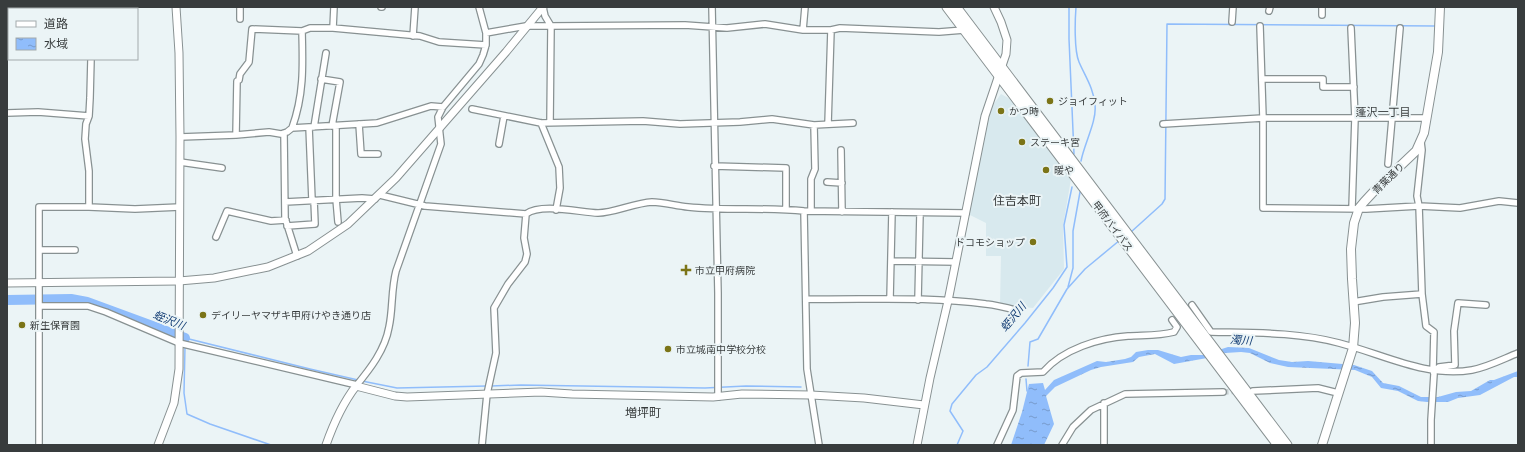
<svg xmlns="http://www.w3.org/2000/svg" width="1525" height="452" font-family="'PT Sans','Noto Sans JP',sans-serif">
<style>
.built{fill:#d8e9ee}
.water{fill:url(#water-ripples)}
.lines{fill:none;stroke-linecap:round;stroke-linejoin:round}
.stream{stroke:#90bdfb;stroke-width:1.5}
.river{stroke:#90bdfb;stroke-width:10}
.minor-tunnel{stroke:#c7cfd1;stroke-width:5.5;stroke-dasharray:5.5 3;stroke-linecap:butt}
.minor-casing{stroke:#889192;stroke-width:8}
.tertiary-casing{stroke:#889192;stroke-width:9}
.secondary-casing{stroke:#889192;stroke-width:9}
.primary-casing{stroke:#889192;stroke-width:10}
.trunk-casing{stroke:#889192;stroke-width:11}
.minor{stroke:#fff;stroke-width:5.5}
.tertiary{stroke:#fff;stroke-width:7}
.secondary{stroke:#fff;stroke-width:7}
.primary{stroke:#fff;stroke-width:8}
.trunk{stroke:#fff;stroke-width:9}
.poi-dot{fill:#7b7417;stroke:#ebf4f6;stroke-width:1.5}
.labels{text-anchor:middle;stroke-width:4;stroke-linejoin:round;paint-order:stroke}
.poi-label{font-size:10px;fill:#383c3d;stroke:#ebf4f6;text-anchor:start}
.street-label{font-size:10px;fill:#383c3d;stroke:#ebf4f6}
.neighbourhood-label{font-size:11px;fill:#383c3d;stroke:#ebf4f6}
.water-label{font-size:11px;font-style:italic;fill:#133d74;stroke:#ebf4f6}
.quarter-label{font-size:12px;fill:#383c3d;stroke:#ebf4f6}
</style>
<defs>
<pattern id="water-ripples" width="26" height="14" patternUnits="userSpaceOnUse"><rect width="26" height="14" fill="#90bdfb"/><path d="M2 4q2-2 4 0t4 0M15 11q2-2 4 0t4 0" fill="none" stroke="#779bcc"/></pattern>
</defs>
<rect width="100%" height="100%" fill="#ebf4f6"/>
<path class="built" d="M1001,94L1012,100L1071,179L1063,226L1064,269L1033,308L1000,305L1001,256H986V223L966,213L985,116Z"/>
<path class="water" d="M1228,347L1249,348L1279,360L1292,362L1308,361L1354,365L1372,371L1383,383L1399,386L1421,397H1438L1456,392L1471,391L1490,380H1494L1518,371V377H1514L1480,395L1458,398L1448,402H1427L1418,401L1398,391L1381,388L1372,377L1355,370L1288,367L1270,363L1250,353L1241,352L1225,353L1207,358L1174,364L1155,354L1139,357L1133,362L1101,367L1091,370L1055,387L1046,396L1054,424L1044,445H1011L1022,412L1029,384L1043,383L1045,390L1054,380L1097,361L1106,362L1125,359L1131,357L1136,352L1148,350H1158L1181,357L1191,355H1203Z"/>
<g class="lines">
<path class="stream" d="M1069,7V39L1074,154
M1076,7C1075,20 1074,50 1079,62C1085,76 1094,89 1095,105C1097,121 1084,144 1081,161
M1131,232L1162,204L1165,199L1167,24L1435,26
M1068,287L1073,268V231L1080,192
M185,343V338L310,369L358,380
M185,347L184,393L187,414L210,424L271,445
M1028,366L1030,342L1038,339L1067,289L1085,269L1120,240
M1026,379L1027,391
M362,381L397,388L487,386
M491,386L521,385L705,388L746,386L801,387
M945,445H946
M957,445L963,431L950,411L952,404L976,375L987,367L1025,323L1053,288L1067,267L1064,225L1072,187"/>
<path class="river" d="M7,300L71,299L87,302L185,338"/>
<path class="minor-tunnel" d="M1223,392L1238,391"/>
<g class="minor-casing">
<path id="minor" d="M88,7V9
M381,7H382
M543,7L545,16L551,26L550,123
M712,7L718,293V397
M1269,11L1270,7
M1322,15V7
M240,19V7
M1232,22L1233,7
M1260,26L1263,118V208L1366,209L1419,206L1460,208L1499,201L1518,203
M333,28L334,7
M1351,28L1355,118L1352,208
M803,30L805,7
M486,33L526,26H551L685,25L727,28L765,24L803,30H831L840,28L939,32L964,30
M413,36L415,7
M321,79L340,82L332,126
M1262,79H1323V87H1354
M472,109L541,123L643,121L680,124L740,122L772,119L814,125L853,123
M7,113L38,112L89,116
M541,123L559,167L560,188L556,210
M359,124L361,154H378
M828,124L831,30
M1163,124L1263,118H1427
M336,126V199L338,222
M309,127L312,200
M314,127L326,53
M292,128C304,95 303,66 302,31
M284,133L285,218L297,256
M236,135L237,81L239,80L240,74L249,62L252,29L302,31L310,28H333L420,36L439,42L486,45
M180,137L236,135L269,132L281,134L287,132L292,128L377,123L431,106L443,107
M1421,142L1422,150L1417,196L1419,206L1422,294L1426,326L1434,332L1433,370L1434,374L1431,420V445
M499,144L504,116
M841,150L842,212
M180,162L222,168
M1388,164L1400,28
M714,166L786,168V209
M827,182L842,183
M380,195L425,206L526,214
M285,202L362,198L375,199
M89,207V171L85,139L86,124L89,116L90,98L91,59
M804,211L807,369L819,445
M811,211V179L815,169L814,125
M287,226L315,224L314,200
M216,237L227,211L271,221L286,220
M39,250H75
M891,261L956,262
M806,299C866,300 926,296 986,304C997,305 1008,308 1019,311
M890,299L892,212
M918,300L920,213
M1353,302L1383,297L1422,294
M1192,305L1211,332C1254,333 1297,332 1339,343C1383,354 1426,378 1472,370C1488,367 1503,359 1518,353
M39,306H88L106,312L179,343L357,385
M1437,369L1439,367L1455,365L1454,331L1458,303L1486,305
M356,386C370,369 385,350 389,327C393,309 391,290 396,271L441,144L438,117L443,107L479,64L483,55L486,45V33L479,7
M1253,391L1318,388L1338,393
M39,445V207H89L135,209L180,207
M482,445L487,394L496,353L494,308L508,284L525,262L527,254L524,238L526,214C541,203 578,212 598,213C614,213 634,203 652,202C664,202 676,206 688,207C726,211 765,207 804,211L966,213
M997,445L1013,410L1017,376L1021,373L1043,372C1063,349 1099,338 1128,336C1144,335 1159,336 1174,332L1177,327L1172,320
M1062,445L1073,427L1091,410L1125,394L1223,392
M1104,445V403"/>
</g>
<g class="tertiary-casing">
<path id="tertiary" d="M158,445L174,403L179,369L180,137L179,53L176,7
M326,445C333,425 343,403 356,386L395,396L407,397L541,392L572,394L713,397L742,394L811,395L864,398L924,405
M917,445L930,378L948,301L985,116L1006,54L1007,40L1001,22L994,7"/>
</g>
<g class="secondary-casing">
<path id="secondary" d="M7,283L179,281L214,278L268,267L308,251L348,224L396,178L506,52L543,7"/>
</g>
<g class="primary-casing">
<path id="primary" d="M1322,445L1353,348L1355,323L1352,279L1351,249L1354,223L1359,208L1364,202L1377,188L1416,151L1424,133L1438,52L1440,7"/>
</g>
<g class="trunk-casing">
<path id="trunk" d="M947,7L1278,445
M956,7L1287,445"/>
</g>
<use href="#minor" class="minor"/>
<use href="#tertiary" class="tertiary"/>
<use href="#secondary" class="secondary"/>
<use href="#primary" class="primary"/>
<use href="#trunk" class="trunk"/>
</g>
<g class="poi-dot">
<circle cx="1050" cy="101" r="4"/>
<circle cx="1001" cy="111" r="4"/>
<circle cx="1022" cy="142" r="4"/>
<circle cx="1046" cy="170" r="4"/>
<circle cx="1033" cy="242" r="4"/>
<path d="M684 264h4v4h4v4h-4v4h-4v-4h-4v-4h4z"/>
<circle cx="203" cy="315" r="4"/>
<circle cx="22" cy="325" r="4"/>
<circle cx="668" cy="349" r="4"/>
</g>
<g class="labels">
<g class="poi-label">
<text x="1058" y="105">ジョイフィット</text>
<text x="1009" y="115">かつ時</text>
<text x="1030" y="146">ステーキ宮</text>
<text x="1054" y="174">暖や</text>
<text x="1025" y="246" text-anchor="end">ドコモショップ</text>
<text x="695" y="274">市立甲府病院</text>
<text x="211" y="319">デイリーヤマザキ甲府けやき通り店</text>
<text x="30" y="329">新生保育園</text>
<text x="676" y="353">市立城南中学校分校</text>
</g>
<g class="street-label">
<text transform="translate(1388 178) rotate(-44)" y="4">青葉通り</text>
<text transform="translate(1113 226) rotate(53)" y="4">甲府バイパス</text>
</g>
<g class="neighbourhood-label">
<text x="1383" y="116">蓬沢一丁目</text>
</g>
<g class="water-label">
<text transform="translate(1013 317) rotate(-50)" y="4">蛭沢川</text>
<text transform="translate(169 320) rotate(21)" y="4">蛭沢川</text>
<text transform="translate(1241 340) rotate(4)" y="4">濁川</text>
</g>
<g class="quarter-label">
<text x="1017" y="205">住吉本町</text>
<text x="643" y="417">増坪町</text>
</g>
</g>
<rect width="1525" height="452" fill="none" stroke="#383c3d" stroke-width="16"/>
<rect x="8" y="8" width="130" height="52" fill="#ebf4f6" stroke="#a3aaac"/>
<rect x="16" y="21" width="20" height="6" fill="#ffffff" stroke="#a3aaac"/>
<text x="44" y="28" font-size="12" fill="#383c3d">道路</text>
<rect x="16" y="38" width="20" height="12" fill="url(#water-ripples)" stroke="#a3aaac"/>
<text x="44" y="48" font-size="12" fill="#383c3d">水域</text>
</svg>
